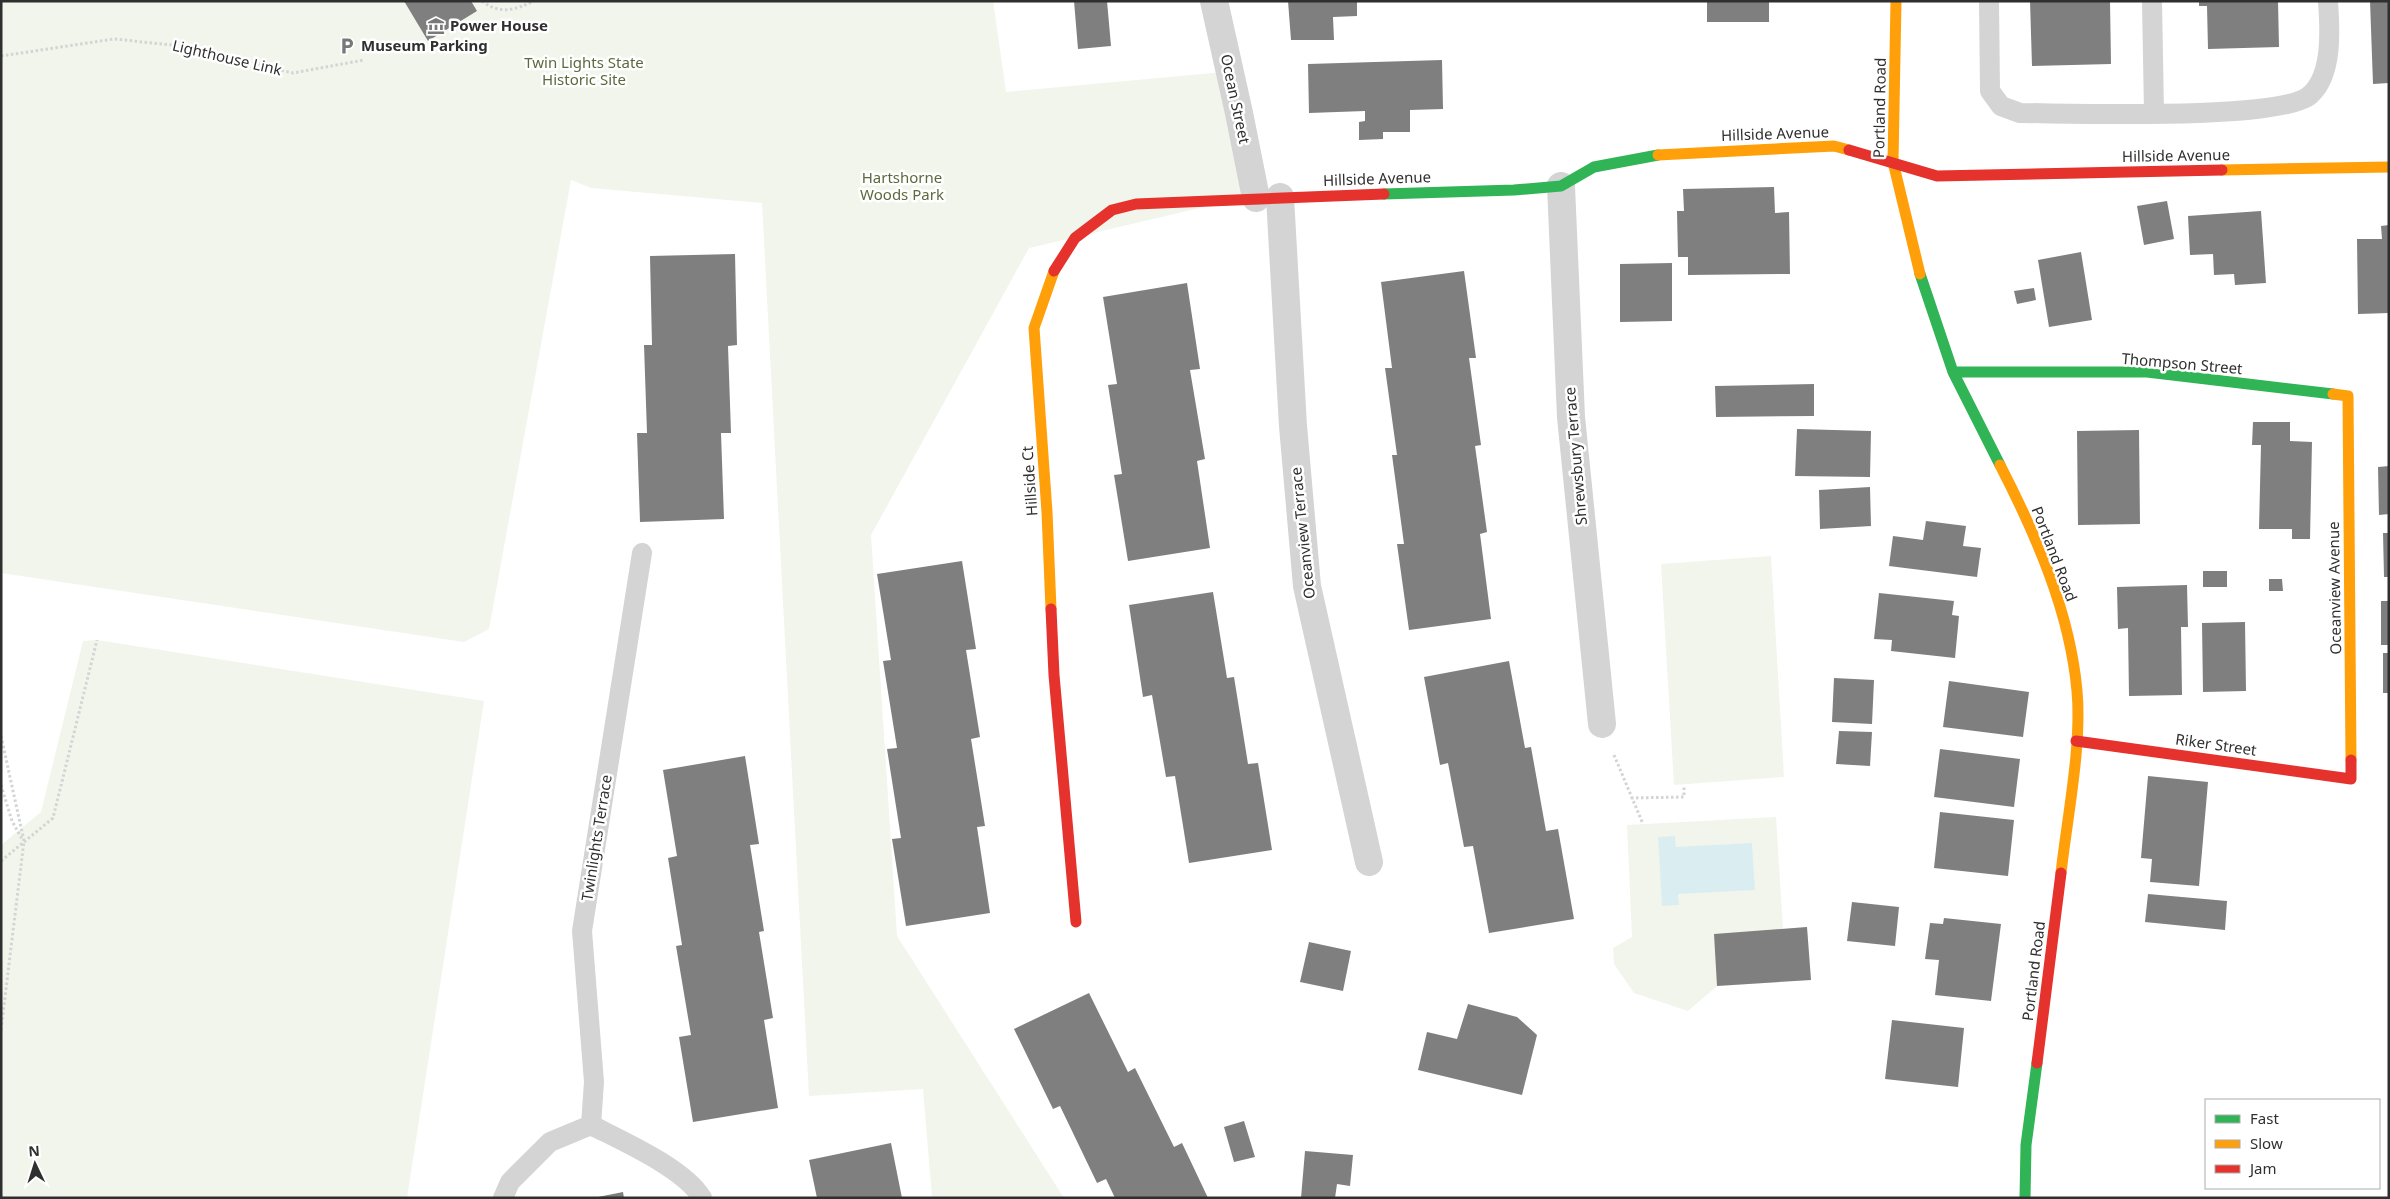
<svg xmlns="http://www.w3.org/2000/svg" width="2390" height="1199" font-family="'Noto Sans',sans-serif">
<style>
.green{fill:#f2f5ec}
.water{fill:#daeef1}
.building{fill:#7f7f7f}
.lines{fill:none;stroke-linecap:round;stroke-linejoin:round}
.path{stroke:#d4d4d4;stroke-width:3;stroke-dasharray:2.5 2.5;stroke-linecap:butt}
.lane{stroke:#d4d4d4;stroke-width:20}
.street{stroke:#d4d4d4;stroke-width:28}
.fast{stroke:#30b455;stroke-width:11}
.slow{stroke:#ff9f0a;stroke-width:11}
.jam{stroke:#e5322d;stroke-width:11}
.labels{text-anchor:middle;stroke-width:5;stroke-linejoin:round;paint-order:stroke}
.poi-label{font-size:15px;font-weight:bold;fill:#2f2f2f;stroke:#fff;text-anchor:start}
.street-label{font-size:15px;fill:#2f2f2f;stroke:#fff}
.park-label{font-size:15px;fill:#5c693d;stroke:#fff}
</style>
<rect width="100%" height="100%" fill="#fff"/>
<path class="green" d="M1,1H993L1006,92L1224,72L1251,196L1029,248L871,535L897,936L1064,1198H932L923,1089L809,1096L762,203L591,188L571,180L489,629L464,642L1,573Z
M1771,556L1784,777L1674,785L1661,564Z
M97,640L484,701L407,1198H1V845L41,812L83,641Z
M1776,817L1783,929L1807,927L1811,980L1717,986L1688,1011L1634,993L1614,964L1613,948L1632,937L1627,825Z"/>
<path class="water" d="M1675,836L1676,847L1752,843L1755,890L1678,894L1679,905L1662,906L1658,837Z"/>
<path class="building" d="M404,1H471L477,11L428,41Z
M1074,1H1107L1111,46L1078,49Z
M1288,1H1357V16L1333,17L1334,40H1291Z
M1707,1H1769V22H1707Z
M2030,1H2110L2111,64L2032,66Z
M2199,1H2278L2279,47L2208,49L2207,6H2199Z
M2370,1H2389V83L2373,84Z
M1442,60L1443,109L1410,110V132H1383V139L1359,140V122L1365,121V111L1309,113L1308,64Z
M1774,187L1775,213L1789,212L1790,274L1688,275V257H1678L1677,211H1684L1683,189Z
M2167,201L2174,239L2144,245L2137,206Z
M2261,211L2266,283L2235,285L2234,274L2214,275L2213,254L2190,255L2188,216Z
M2389,225V313L2358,314L2357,239H2382L2381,226Z
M2081,252L2092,320L2049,327L2038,260Z
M735,254L737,345L728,346L731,433H721L724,519L640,522L637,433H647L644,345H652L650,256Z
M1672,263V321L1620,322V264Z
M1464,271L1476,358H1469L1481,445L1475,446L1487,532L1480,534L1491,619L1409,630L1397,544H1404L1392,455H1397L1385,368H1392L1381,282Z
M1187,283L1200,369L1190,370L1205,459L1197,461L1210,548L1128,561L1114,475L1122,474L1108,385L1117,384L1103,297Z
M2034,288L2036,300L2017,304L2014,291Z
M1814,384V416L1716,417L1715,386Z
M2253,422H2290V441L2312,442L2310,539H2292V529H2259L2261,445H2252Z
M1797,429L1871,431L1870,477L1795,476Z
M2139,430L2140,524L2078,525L2077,431Z
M2389,466V514L2379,515L2378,467Z
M1870,487L1871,526L1820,529L1819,490Z
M1926,521L1966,526L1963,546L1981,548L1977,577L1889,566L1893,536L1923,540Z
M2383,533H2389V577H2384Z
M962,561L976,649L966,650L980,737L971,739L985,826L977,827L990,913L906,926L892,839L901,838L887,749L897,748L883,661L891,660L877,574Z
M2203,571H2227V587H2203Z
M2269,579H2282L2283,591H2269Z
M2187,585L2188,627H2181L2182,695L2129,696L2128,628L2118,629L2117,587Z
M1213,592L1227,678L1234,677L1248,764L1258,763L1272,850L1189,863L1175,776L1166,777L1152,695L1143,697L1129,605Z
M1879,593L1954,601L1952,615L1959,616L1955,658L1891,651L1892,640L1874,639Z
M2381,601H2389V645H2381Z
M2245,622L2246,691L2203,692L2202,623Z
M2383,653H2389V693H2383Z
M1509,661L1525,748L1531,747L1546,831L1558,829L1574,919L1489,933L1473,846L1464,847L1448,763L1440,765L1424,677Z
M1834,678L1874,680L1872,724L1832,722Z
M1949,681L2029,692L2023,737L1943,727Z
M1839,731L1872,732L1870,766L1836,764Z
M1940,749L2020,759L2014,807L1934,797Z
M745,756L759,844L750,845L764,931L759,932L773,1018L764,1020L778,1108L693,1122L679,1037L691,1035L676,946L682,945L668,858L677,856L663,770Z
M2148,776L2208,782L2199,886L2150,882L2152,859L2141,858Z
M1940,812L2014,820L2008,876L1934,868Z
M2148,894L2227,901L2225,930L2145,922Z
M1852,902L1899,907L1895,946L1847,941Z
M1944,918L2001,924L1991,1001L1935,995L1939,960L1925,959L1930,923L1943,924Z
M1807,927L1811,980L1717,986L1714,934Z
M1309,942L1351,951L1343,991L1300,982Z
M1089,993L1128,1072L1135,1068L1174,1147L1182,1143L1208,1198H1115L1106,1179L1097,1183L1060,1106L1053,1109L1014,1029Z
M1468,1004L1517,1017L1537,1035L1522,1095L1418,1070L1427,1032L1457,1039Z
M1892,1020L1964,1028L1958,1087L1885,1079Z
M1244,1121L1255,1157L1234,1162L1224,1127Z
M891,1143L902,1198H817L809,1160Z
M1305,1151L1353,1155L1350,1186L1337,1184L1335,1198H1301Z
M623,1192L624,1198H598V1197Z"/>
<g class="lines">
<path class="path" d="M482,1C500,15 515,10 534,1
M1,56L114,39L182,46L293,73L364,60
M1,736L24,841L1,1030
M1614,755L1643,824
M1,785L12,821L22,839
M1631,798L1684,797V785
M1,861L53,818L97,640"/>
<path class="lane" d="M1989,1L1990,91L2001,106L2020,113C2067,113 2281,121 2310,95C2333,75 2330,29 2328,1
M2152,1L2154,113
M591,1125L594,1082L582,931L642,553
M503,1198L510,1182L550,1142L591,1125C622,1141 684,1168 702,1198"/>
<path class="street" d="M1214,1L1239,113L1256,198
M1561,186L1571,417L1602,724
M1280,197L1293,426L1307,586L1369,862"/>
<path class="fast" d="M1384,194L1514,190L1561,186L1594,167L1658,155
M1920,274L1953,372L2000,465
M1953,372H2147L2333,394
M2025,1198L2026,1145L2037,1063"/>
<path class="slow" d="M1896,1L1893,162L1920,274
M1658,155L1834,146L1849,150
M2222,170L2389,167
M2333,394L2348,396L2351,760
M2000,465C2036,535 2070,612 2077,691C2082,746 2067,818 2061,873
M1051,609L1047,512L1034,328L1054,271"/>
<path class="jam" d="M1849,150L1937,176L2222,170
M1054,271L1075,238L1112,210L1136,204L1384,194
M1051,609L1054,675L1076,922
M2076,741L2351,779V760
M2037,1063L2061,873"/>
</g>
<defs>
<g id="museum-bare" transform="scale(1.35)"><path d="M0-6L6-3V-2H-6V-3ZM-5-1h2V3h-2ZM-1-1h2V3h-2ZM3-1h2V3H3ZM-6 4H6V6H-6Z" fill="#787878" stroke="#fff" stroke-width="2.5" paint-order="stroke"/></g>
<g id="parking-bare" transform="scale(1.35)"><path d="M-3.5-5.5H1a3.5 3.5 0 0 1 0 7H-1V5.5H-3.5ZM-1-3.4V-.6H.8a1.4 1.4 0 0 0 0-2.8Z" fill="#787878" stroke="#fff" stroke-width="2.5" paint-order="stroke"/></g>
</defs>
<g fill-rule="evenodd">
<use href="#museum-bare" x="436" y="26"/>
<use href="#parking-bare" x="347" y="46"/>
</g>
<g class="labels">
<g class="poi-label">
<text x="450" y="31">Power House</text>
<text x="361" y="51">Museum Parking</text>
</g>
<g class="street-label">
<text transform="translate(227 58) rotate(13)" y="5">Lighthouse Link</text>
<text transform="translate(1235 99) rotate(78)" y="5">Ocean Street</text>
<text transform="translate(1880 108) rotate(-89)" y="5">Portland Road</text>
<text transform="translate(1775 134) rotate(-2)" y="5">Hillside Avenue</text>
<text transform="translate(2176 156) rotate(-1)" y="5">Hillside Avenue</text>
<text transform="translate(1377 179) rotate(-2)" y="5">Hillside Avenue</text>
<text transform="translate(2182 364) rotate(5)" y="5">Thompson Street</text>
<text transform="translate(1576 456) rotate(-95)" y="5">Shrewsbury Terrace</text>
<text transform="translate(1030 481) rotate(-94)" y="5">Hillside Ct</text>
<text transform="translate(1303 533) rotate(-96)" y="5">Oceanview Terrace</text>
<text transform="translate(2054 554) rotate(69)" y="5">Portland Road</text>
<text transform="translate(2335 588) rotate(-91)" y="5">Oceanview Avenue</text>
<text transform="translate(2216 745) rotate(8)" y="5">Riker Street</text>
<text transform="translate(597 838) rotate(-81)" y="5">Twinlights Terrace</text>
<text transform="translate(2034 971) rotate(-83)" y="5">Portland Road</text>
</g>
<g class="park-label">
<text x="584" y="68">Twin Lights State<tspan x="584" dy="17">Historic Site</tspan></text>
<text x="902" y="183">Hartshorne<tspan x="902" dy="17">Woods Park</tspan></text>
</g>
</g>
<rect width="2390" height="1199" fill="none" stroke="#2f2f2f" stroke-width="5"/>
<rect x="2205" y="1099" width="175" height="90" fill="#ffffff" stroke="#acacac"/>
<rect x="2215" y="1115" width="25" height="8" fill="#30b455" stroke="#acacac"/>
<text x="2250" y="1124" font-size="15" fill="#2f2f2f">Fast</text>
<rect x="2215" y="1140" width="25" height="8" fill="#ff9f0a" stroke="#acacac"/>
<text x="2250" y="1149" font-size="15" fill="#2f2f2f">Slow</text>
<rect x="2215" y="1165" width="25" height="8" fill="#e5322d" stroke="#acacac"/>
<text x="2250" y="1174" font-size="15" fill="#2f2f2f">Jam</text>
<g transform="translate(35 1164) rotate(356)" stroke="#ffffff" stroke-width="4" paint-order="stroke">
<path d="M0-4L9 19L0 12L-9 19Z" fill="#2f2f2f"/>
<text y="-8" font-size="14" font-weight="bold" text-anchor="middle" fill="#2f2f2f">N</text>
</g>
</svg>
